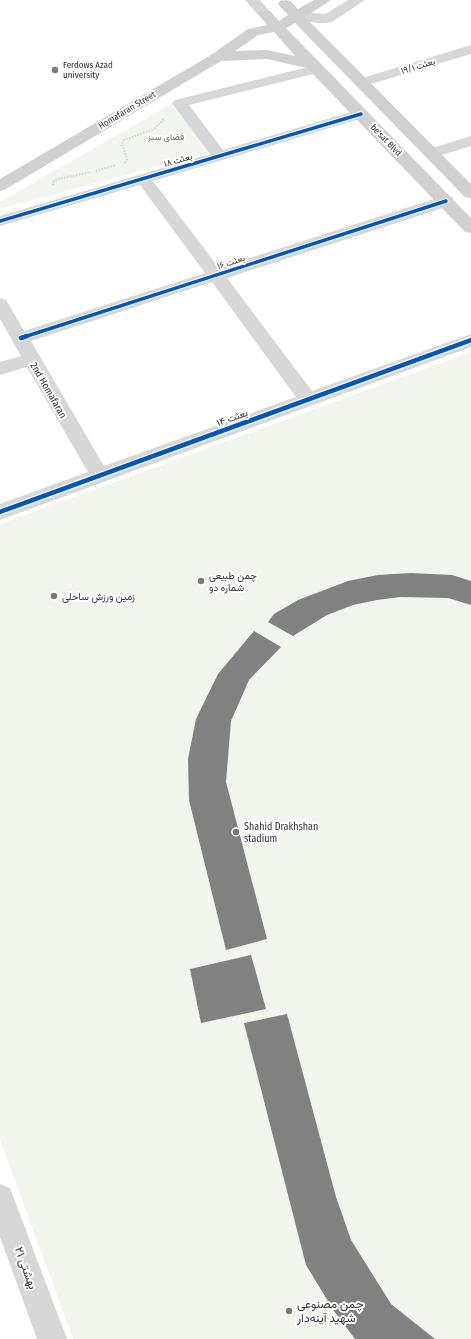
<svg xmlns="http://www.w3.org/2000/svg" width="471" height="1339" font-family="'Fira Sans Condensed',Vazirmatn,sans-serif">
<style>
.green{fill:#f1f5ed}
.building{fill:#818181}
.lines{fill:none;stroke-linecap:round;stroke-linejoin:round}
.path{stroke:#d6d6d6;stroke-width:2;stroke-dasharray:1.5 1.5;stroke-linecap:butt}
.minor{fill:#d7d7d7;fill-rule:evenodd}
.tertiary{fill:#d7d7d7;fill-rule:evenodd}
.secondary{fill:#d0d0d0;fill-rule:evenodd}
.cycleway-far1-casing{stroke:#fff;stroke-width:5.5}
.cycleway-casing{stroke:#fff;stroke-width:7}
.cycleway-far1{stroke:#0057b8;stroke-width:3.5}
.cycleway{stroke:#0057b8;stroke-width:4.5}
.poi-dot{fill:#7a7a7a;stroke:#fff;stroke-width:1.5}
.labels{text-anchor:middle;stroke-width:4;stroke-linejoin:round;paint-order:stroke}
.far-poi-label{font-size:9px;fill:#333;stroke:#fff;text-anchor:start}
.far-street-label{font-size:9px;fill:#333;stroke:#fff}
.far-park-label{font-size:9px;fill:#56703f;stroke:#fff}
.street-label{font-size:10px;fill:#333;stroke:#fff}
.poi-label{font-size:10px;fill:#333;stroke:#fff;text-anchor:start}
.near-street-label{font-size:12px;fill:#333;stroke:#fff}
.near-poi-label{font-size:12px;fill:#333;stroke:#fff;text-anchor:start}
</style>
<rect width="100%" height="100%" fill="#fff"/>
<path class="green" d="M175,102L210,152L0,209V202Z
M471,352V1339H73L0,1140V524Z"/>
<path class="building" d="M411,573L452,575L471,581V605L448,598L401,597L377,600L353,605L327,615L293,636L268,622L274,614L298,600L348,581L378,575Z
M254,631L281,647L249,680L231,721L226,782L267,939L226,950L189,800L188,759L196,719L218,674Z
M251,955L266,1009L201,1023L190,969Z
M287,1014L336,1197L351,1240L391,1304L435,1339H355L334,1311L306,1265L244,1023Z"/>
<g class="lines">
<path class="path" d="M125,163L127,159L122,144L124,140L154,129L165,118
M96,171L116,165
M53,185V182L58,179L91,172"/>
<path class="minor" d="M348,0H365L332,22C320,25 304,21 292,18L290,15L292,12L297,11L325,14Z
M471,45V54L364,86L359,85L357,82L359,79Z
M316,65L321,66L323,69L321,72L189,105L223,150L361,109L366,111L369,114L366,117L153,181L219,268L440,197L446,196L452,197L454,201L452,205L227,278L312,391L471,334V347L0,520V504L88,472L27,367L0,375V362L21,356L0,319V298L6,300L24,331L205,273L140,185L0,226V216L210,154L172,103L175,100ZM212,282L296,397L104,466L31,341Z
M471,136V146L432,158L426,156L424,153L426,150Z
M0,1184L10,1188L67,1339H37L0,1237Z"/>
<path class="tertiary" d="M245,0H260L272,14L270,17H260Z"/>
<path class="secondary" d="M286,0L290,1L298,9L314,0H331L305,17L471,184V198L465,197L295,23L286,28L471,218V233L465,232L307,68L267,59L221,61L6,189L0,191V179L211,55L248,29L267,25L258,14L260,11H270L279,21L288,15L278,4L280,1ZM274,32L295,56L267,50L235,51L258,35Z"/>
<g class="cycleway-far1-casing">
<path id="cycleway-far1" d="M0,221L361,114
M24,337L446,201"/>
</g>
<g class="cycleway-casing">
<path id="cycleway" d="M21,338L27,336
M0,512L471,340"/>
</g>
<use href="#cycleway-far1" class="cycleway-far1"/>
<use href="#cycleway" class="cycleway"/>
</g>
<g class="poi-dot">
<circle cx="55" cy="70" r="4"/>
<circle cx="201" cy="581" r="4"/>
<circle cx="54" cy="596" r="4"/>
<circle cx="236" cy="832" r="4"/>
<circle cx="289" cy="1311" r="4"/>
</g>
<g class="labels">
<g class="far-poi-label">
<text x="63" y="68">Ferdows Azad<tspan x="63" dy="10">university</tspan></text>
</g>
<g class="far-street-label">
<text transform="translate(418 66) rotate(-17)" y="3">بعثت ۱۹/۱</text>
<text transform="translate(127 110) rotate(-31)" y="3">Homafaran Street</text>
<text transform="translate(386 140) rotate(46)" y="3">be'sat Blvd</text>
<text transform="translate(178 160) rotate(-16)" y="3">بعثت ۱۸</text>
<text transform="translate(231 262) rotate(-18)" y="3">بعثت ۱۶</text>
</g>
<g class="far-park-label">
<text x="166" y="140">فضای سبز</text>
</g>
<g class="street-label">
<text transform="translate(49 390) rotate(60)" y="4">2nd Homafaran</text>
<text transform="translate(232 417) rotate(-20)" y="4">بعثت ۱۴</text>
</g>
<g class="poi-label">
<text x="209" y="579">چمن طبیعی<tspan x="209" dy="12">شماره دو</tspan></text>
<text x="62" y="600">زمین ورزش ساحلی</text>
<text x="244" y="830">Shahid Drakhshan<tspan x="244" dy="12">stadium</tspan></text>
</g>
<g class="near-street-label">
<text transform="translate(26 1268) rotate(70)" y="4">بهشتی ۲۱</text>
</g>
<g class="near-poi-label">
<text x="297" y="1308">چمن مصنوعی<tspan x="297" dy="14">شهید آینه‌دار</tspan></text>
</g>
</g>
</svg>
